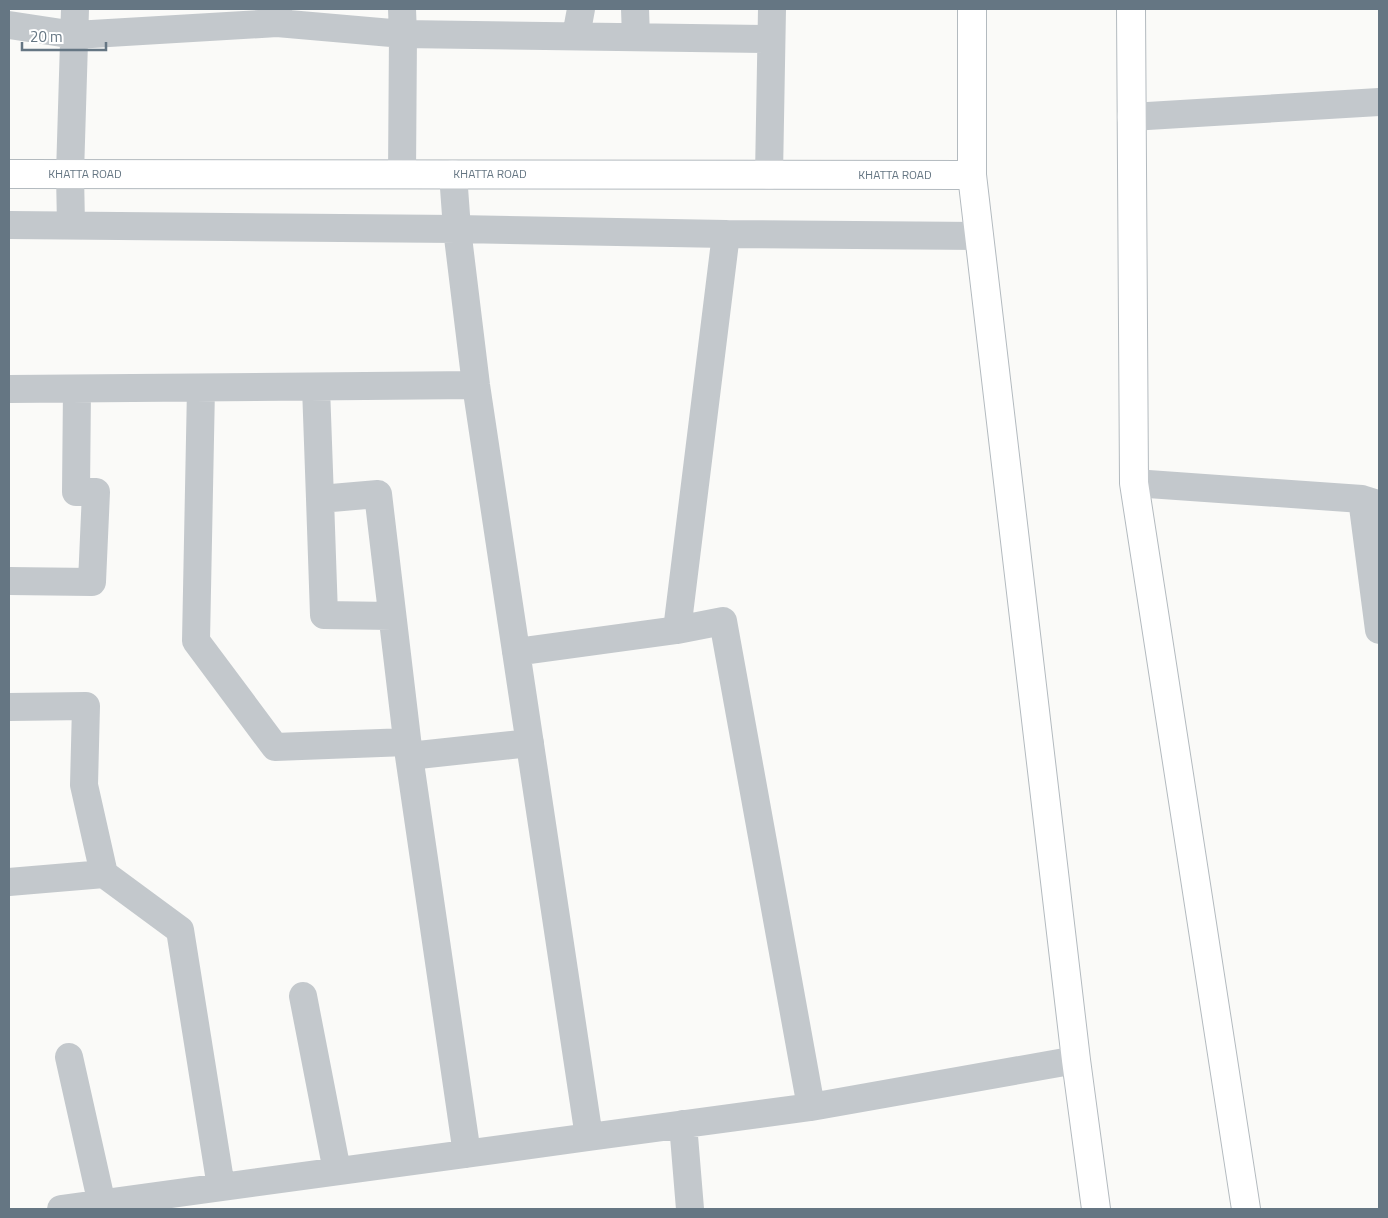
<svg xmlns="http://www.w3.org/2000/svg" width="1388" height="1218" font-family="'Titillium Web',sans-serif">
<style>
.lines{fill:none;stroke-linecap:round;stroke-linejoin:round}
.secondary-casing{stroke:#b3babf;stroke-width:30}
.street{stroke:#c3c8cc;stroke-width:28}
.secondary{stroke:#fff;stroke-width:28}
.labels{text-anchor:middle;stroke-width:5;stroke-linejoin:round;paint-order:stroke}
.street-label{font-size:12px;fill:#657683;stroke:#fff}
</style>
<rect width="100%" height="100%" fill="#fafaf8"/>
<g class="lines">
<g class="secondary-casing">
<path id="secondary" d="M972,9V175L1076,1060L1096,1209
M1131,9L1134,483L1246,1209
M9,174L972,175"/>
</g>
<path class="street" d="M278,9L277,23L403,34L402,174
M402,9L403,34L771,39
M635,9L636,37
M9,25L75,35L277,23
M576,36L581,9
M1131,117L1379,102
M769,175L772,9
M9,225L457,229L453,174
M71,225L70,174L75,9
M457,229L726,234L677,630L723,621L811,1107L589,1137L476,385Z
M726,234L979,236
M316,387L320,499
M201,388L196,641L275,747L407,742
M9,389L476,385
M1134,483L1362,499
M1378,504L1362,499L1379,630
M9,581L92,582L96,492H76L77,389
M392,616L324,615L320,499L378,494L409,756
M516,652L677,630
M9,707L86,706L84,785L104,874
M9,882L104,874L180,930L221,1187
M303,996L337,1171
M69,1057L103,1209
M811,1107L1076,1060
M683,1124L690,1209
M467,1154L409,756L530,743
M61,1209L589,1137"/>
<use href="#secondary" class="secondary"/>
</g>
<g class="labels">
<g class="street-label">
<text x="85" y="178">KHATTA ROAD</text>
<text x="490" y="178">KHATTA ROAD</text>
<text x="895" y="179">KHATTA ROAD</text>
</g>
</g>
<rect width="1388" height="1218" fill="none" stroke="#657683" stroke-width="20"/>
<path d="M22 42v8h84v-8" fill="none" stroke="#657683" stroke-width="2.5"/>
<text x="30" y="42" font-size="15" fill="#657683" stroke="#ffffff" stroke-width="4" paint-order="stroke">20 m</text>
</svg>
